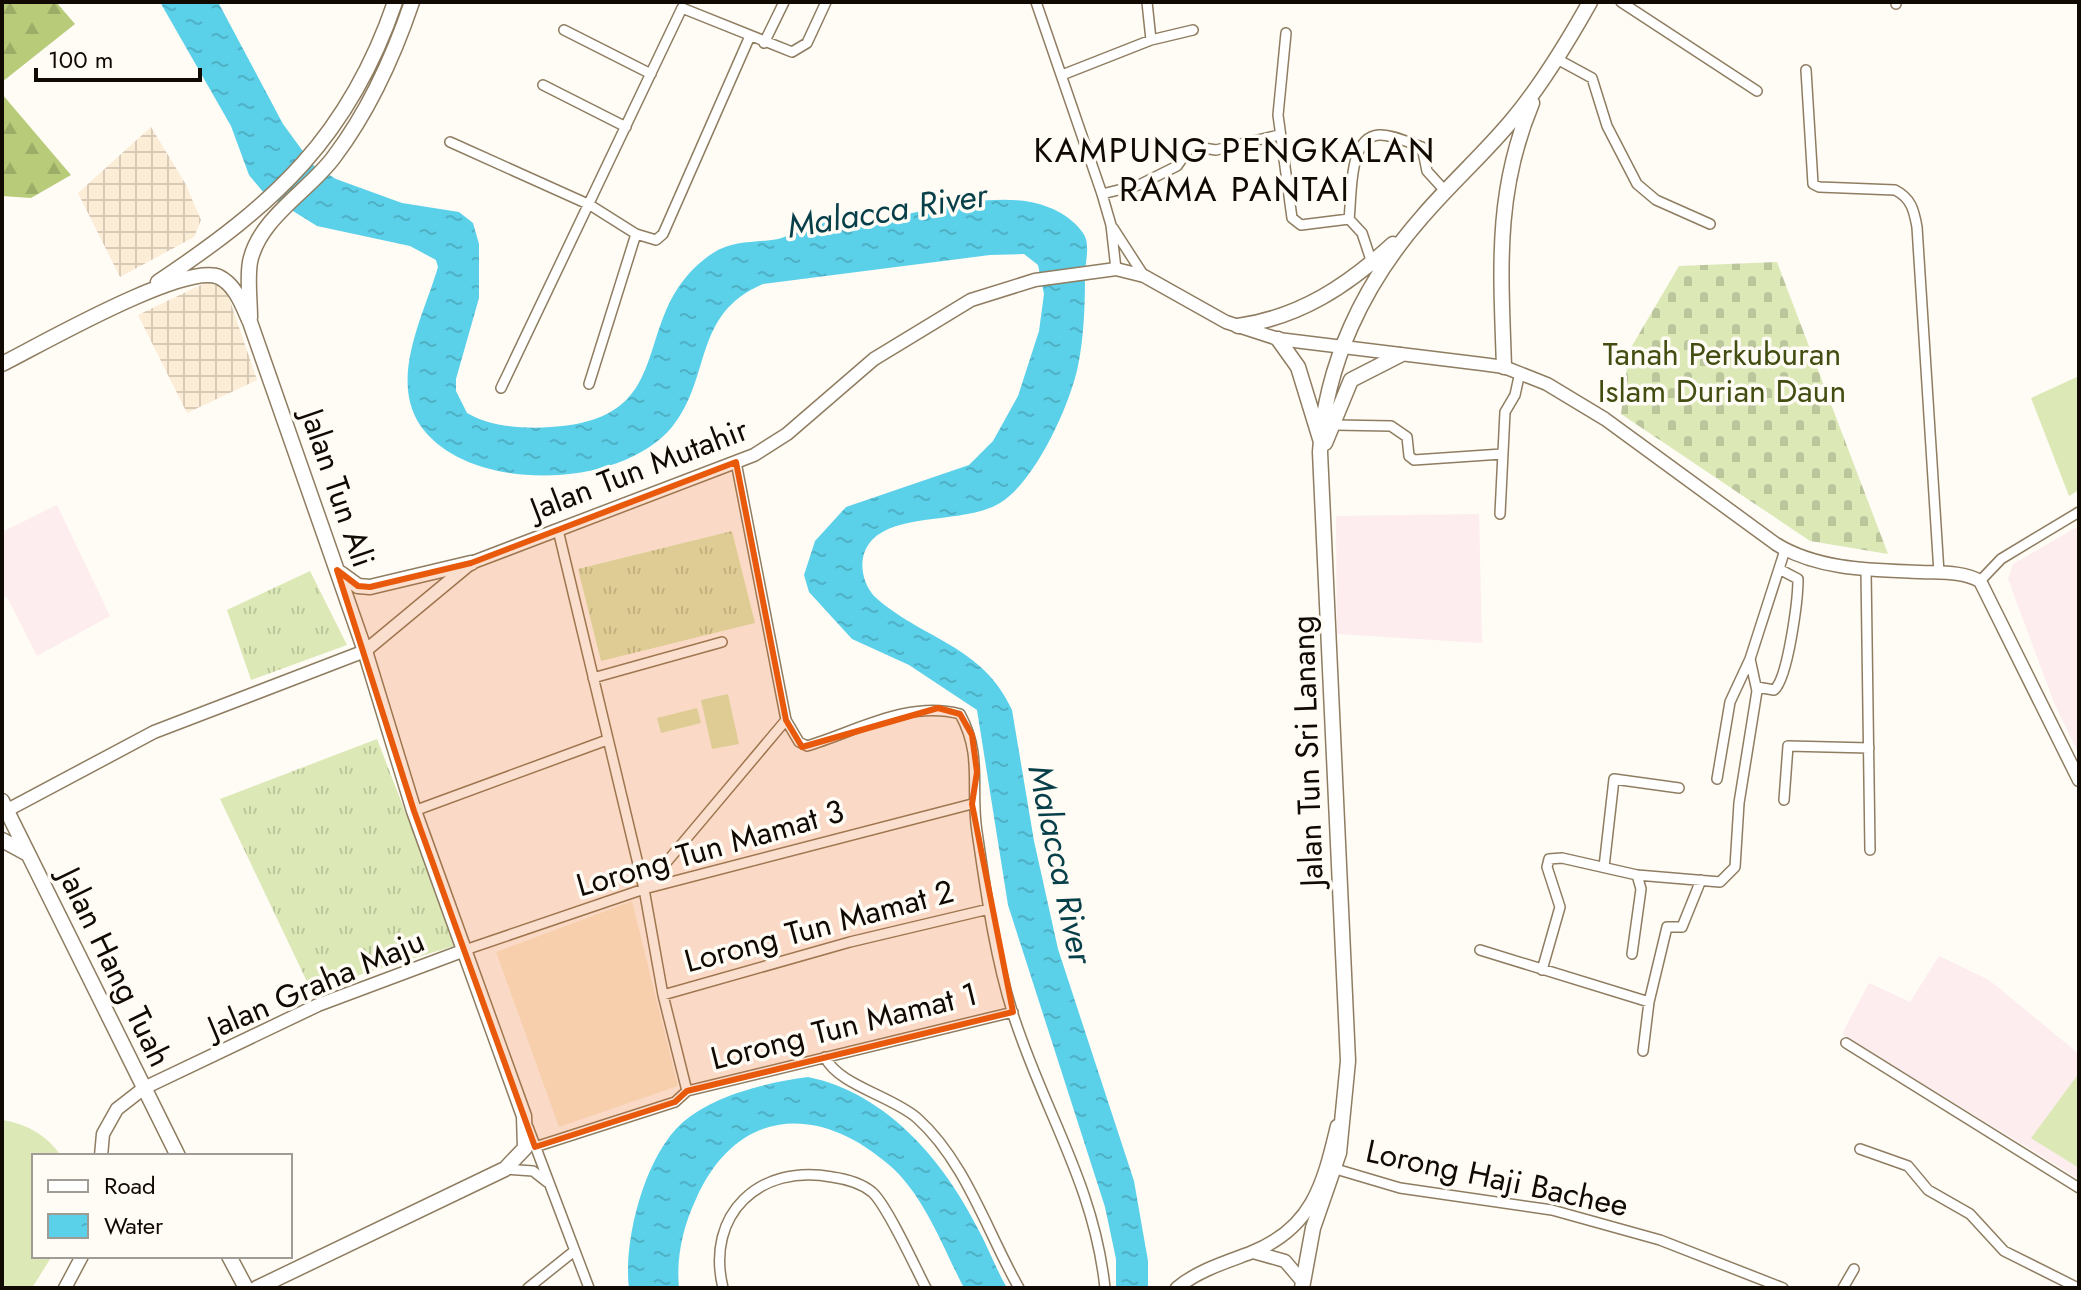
<svg xmlns="http://www.w3.org/2000/svg" width="2081" height="1290" font-family="Jost,sans-serif">
<style>
.built{fill:#fcedd6}
.industrial{fill:url(#industrial-grid)}
.education{fill:#fdedef}
.grass{fill:url(#grass-tufts)}
.forest{fill:url(#forest-firs)}
.cemetery{fill:url(#cemetery-stones)}
.pitch{fill:#dce9b7}
.water{fill:url(#water-ripples)}
.lines{fill:none;stroke-linecap:round;stroke-linejoin:round}
.street-casing{stroke:#8f7d61;stroke-width:12}
.secondary-casing{stroke:#8f7d61;stroke-width:15}
.primary-casing{stroke:#8f7d61;stroke-width:17}
.street{stroke:#fff;stroke-width:9}
.secondary{stroke:#fff;stroke-width:12}
.primary{stroke:#fff;stroke-width:14}
.marked{fill:#e8590c;fill-opacity:0.2;stroke:#e8590c;stroke-width:6;stroke-linejoin:round}
.labels{text-anchor:middle;stroke-width:7;stroke-linejoin:round;paint-order:stroke}
.park-label{font-size:32px;fill:#424d11;stroke:#fffbf5}
.street-label{font-size:32px;fill:#110a02;stroke:#fffbf5}
.neighbourhood-label{font-size:34px;letter-spacing:2px;fill:#110a02;stroke:#fffbf5}
.water-label{font-size:34px;font-style:italic;fill:#073f49;stroke:#fffbf5}
</style>
<defs>
<pattern id="industrial-grid" width="8" height="8" patternUnits="userSpaceOnUse" patternTransform="scale(2)"><rect width="8" height="8" fill="#fcedd6"/><path d="M0 4h8M4 0v8" fill="none" stroke="#d7cab6"/></pattern>
<pattern id="grass-tufts" width="24" height="20" patternUnits="userSpaceOnUse" patternTransform="scale(2)"><rect width="24" height="20" fill="#dce9b7"/><path d="M3 7l-1-3M5 7V3M7 7l1-3M15 17l-1-3M17 17v-4M19 17l1-3" fill="none" stroke="#bcc69c"/></pattern>
<pattern id="forest-firs" width="22" height="20" patternUnits="userSpaceOnUse" patternTransform="scale(2)"><rect width="22" height="20" fill="#b7cb79"/><path d="M5 1l3.5 6h-7zM16 11l3.5 6h-7z" fill="#9cad67"/></pattern>
<pattern id="cemetery-stones" width="16" height="16" patternUnits="userSpaceOnUse" patternTransform="scale(2)"><rect width="16" height="16" fill="#dce9b7"/><path d="M2 7V4a2 2 0 0 1 4 0v3zM10 15v-3a2 2 0 0 1 4 0v3z" fill="#bcc69c"/></pattern>
<pattern id="water-ripples" width="26" height="14" patternUnits="userSpaceOnUse" patternTransform="scale(2)"><rect width="26" height="14" fill="#5bd0e9"/><path d="M2 4q2-2 4 0t4 0M15 11q2-2 4 0t4 0" fill="none" stroke="#4eb1c6"/></pattern>
</defs>
<rect width="100%" height="100%" fill="#fffbf5"/>
<path class="built" d="M632,901L678,1086L559,1127L496,952Z"/>
<path class="industrial" d="M151,127L185,183L201,220L194,237L120,277L78,193Z
M207,282L226,289L257,380L187,413L138,315Z"/>
<path class="education" d="M57,505L110,616L37,656L7,597L2,598V532Z
M1479,514L1482,643L1337,634L1336,516Z
M2079,526V754L2055,705L2008,579L2013,564Z
M1939,956L1989,980L2079,1054V1179L1842,1034L1869,983L1910,1002Z"/>
<path class="grass" d="M732,531L755,623L601,661L578,569Z
M310,571L347,645L251,680L227,610Z
M377,739L457,945L311,990L220,799Z"/>
<path class="forest" d="M2,2H56L75,24L2,82Z
M2,94L71,175L31,198L2,196Z"/>
<path class="cemetery" d="M1777,262L1888,554L1810,541L1621,414L1629,351L1679,266Z"/>
<path class="pitch" d="M2079,376V490L2069,496L2031,398Z
M728,694L739,744L712,749L701,700Z
M697,708L701,723L661,733L657,718Z
M2079,1073V1168L2031,1138Z
M2,1120C27,1124 47,1135 61,1156H34V1256H52L32,1288H2Z"/>
<path class="water" d="M160,2H218L283,124L313,165L336,179L402,203L459,212L473,223L479,244V298L456,379V391L467,413C491,427 524,429 551,427C687,419 623,313 713,253C733,240 756,243 778,239C792,236 804,225 818,223C838,221 859,223 879,219C927,212 976,195 1025,201C1046,204 1070,214 1083,233C1091,244 1085,262 1085,275C1085,305 1084,337 1078,366C1070,405 1035,482 1000,503C965,524 899,512 872,540C857,556 861,581 874,596C921,639 983,645 1012,710L1034,841L1058,949L1134,1181L1148,1261V1288H1116V1259L1105,1207L1008,905L977,710L909,665L852,639L809,592L804,575L815,541L846,507L969,465L993,441L1018,396L1039,331L1044,294L1038,265L1024,254L990,255L763,284C692,314 712,378 672,427C620,490 467,494 420,425C389,378 424,315 438,267L436,260L410,246L317,226L264,193L249,175L231,126Z
M808,1077C886,1093 943,1160 977,1227C988,1247 996,1269 1007,1288H964C943,1248 924,1194 888,1164C816,1102 736,1109 696,1199C683,1227 676,1257 679,1288H629C623,1240 645,1156 682,1123C713,1095 769,1082 808,1077Z"/>
<g class="lines">
<g class="street-casing">
<path id="street" d="M1036,2L1102,194L1111,225L1116,269
M1147,2L1151,40
M1621,2L1757,91
M1896,4V2
M564,30L651,74
M1286,33L1278,115L1292,218L1301,225L1349,219L1362,233L1372,263
M764,43L784,2
M1557,59L1592,78L1607,126L1637,184L1656,200L1710,224
M1806,70L1813,184L1819,187L1895,190C1911,198 1914,210 1917,227L1939,573
M1062,75L1151,40L1193,30
M543,85L626,127
M450,142L590,205L636,234L656,240L663,234L750,36
M1102,194L1139,185L1177,166L1191,146L1216,150L1279,135
M1349,219C1352,196 1348,137 1379,135C1391,134 1410,143 1422,147L1427,171L1446,192
M1113,228L1144,276
M589,384L636,234
M501,388L682,8L792,52L807,43L826,2
M1335,425L1391,426L1407,437L1409,456L1414,460L1502,454
M736,462L786,720L799,742L807,746C857,731 908,700 960,714C983,756 970,787 977,832C986,892 994,953 1012,1011C1042,1108 1094,1183 1105,1288
M1500,514L1505,412L1515,395L1520,372
M558,530L644,889L663,995L687,1091
M1866,570L1870,850
M1980,581L2001,559L2079,512
M593,678L722,642
M1757,687L1774,690C1788,679 1798,599 1798,579L1779,569
M1717,779L1730,702L1750,659
M1784,800L1788,746L1869,748
M414,811L607,740
M1604,867L1614,779L1679,788
M1637,875L1720,882L1735,867L1739,803L1757,691L1750,659L1785,550
M644,889L786,720
M465,950L644,889L972,804
M1480,950L1649,1002
M1542,970L1560,907L1547,867L1549,859L1562,858L1637,875L1641,889L1632,954
M663,995L850,942L989,909
M1846,1043L2079,1188
M1643,1051L1649,1002L1667,927H1682L1701,880
M825,1057C838,1085 892,1096 917,1118C966,1162 987,1232 1019,1288
M687,1091L1013,1012
M528,1127L589,1288
M535,1147L675,1102L687,1091
M1860,1149L1908,1166L1928,1190L1970,1214L2004,1251L2078,1288
M1329,1167L1400,1188L1552,1210L1660,1240L1783,1288
M506,1169L533,1171L547,1182
M528,1288L573,1252
M723,1288C705,1214 760,1163 832,1177C846,1179 861,1183 872,1192C887,1205 915,1267 926,1288
M1843,1288L1854,1269"/>
</g>
<g class="secondary-casing">
<path id="secondary" d="M2,813L154,732L365,651L471,563L754,455L787,434L874,359L971,300L1035,280L1116,269L1144,276L1226,322L1278,339L1482,364L1504,367L1547,384L1605,419L1776,544C1818,570 1872,570 1920,572C1940,573 1962,571 1980,581L2079,780
M101,1156L103,1134L117,1109L144,1088L318,1005L465,950
M1253,1252L1285,1261L1302,1281
M65,1288L82,1256
M1177,1288C1197,1271 1226,1262 1250,1253C1312,1229 1323,1185 1337,1126"/>
</g>
<g class="primary-casing">
<path id="primary" d="M158,282C274,205 349,137 395,2
M250,318C250,300 247,280 250,262C259,218 309,191 334,157C368,112 394,55 412,2
M1238,326C1300,317 1347,286 1393,244
M1278,339L1298,367L1321,442
M2,364C40,345 184,262 219,277C236,285 243,307 250,322L365,651L414,811L524,1116L525,1148L505,1169L257,1288
M1504,367C1501,272 1494,194 1532,103
M1325,443L1351,380L1400,355
M340,573L358,586L370,587L471,563
M2,801L178,1156
M2,840L28,854
M229,1256L246,1288
M1302,1288L1313,1228L1339,1153L1348,1061L1320,452C1325,364 1364,283 1422,217C1451,183 1485,153 1513,119C1543,83 1567,43 1590,2"/>
</g>
<use href="#street" class="street"/>
<use href="#secondary" class="secondary"/>
<use href="#primary" class="primary"/>
</g>
<path class="marked" d="M736,462L786,720L802,747L938,708L960,714L972,735L977,772L972,804L1013,1012L687,1091L675,1102L535,1147L414,811L337,570L358,586L370,587L471,563Z"/>
<g class="labels">
<g class="park-label">
<text x="1722" y="365">Tanah Perkuburan<tspan x="1722" dy="37">Islam Durian Daun</tspan></text>
</g>
<g class="street-label">
<text transform="translate(639 469) rotate(-21)" y="11">Jalan Tun Mutahir</text>
<text transform="translate(338 488) rotate(71)" y="11">Jalan Tun Ali</text>
<text transform="translate(1307 751) rotate(-92)" y="11">Jalan Tun Sri Lanang</text>
<text transform="translate(710 848) rotate(-16)" y="11">Lorong Tun Mamat 3</text>
<text transform="translate(819 926) rotate(-15)" y="11">Lorong Tun Mamat 2</text>
<text transform="translate(115 967) rotate(64)" y="11">Jalan Hang Tuah</text>
<text transform="translate(316 984) rotate(-23)" y="11">Jalan Graha Maju</text>
<text transform="translate(844 1026) rotate(-14)" y="11">Lorong Tun Mamat 1</text>
<text transform="translate(1497 1178) rotate(12)" y="11">Lorong Haji Bachee</text>
</g>
<g class="neighbourhood-label">
<text x="1235" y="162">KAMPUNG PENGKALAN<tspan x="1235" dy="39">RAMA PANTAI</tspan></text>
</g>
<g class="water-label">
<text transform="translate(887 210) rotate(-9)" y="12">Malacca River</text>
<text transform="translate(1061 864) rotate(78)" y="12">Malacca River</text>
</g>
</g>
<rect width="2081" height="1290" fill="none" stroke="#110a02" stroke-width="8"/>
<rect x="32" y="1154" width="260" height="104" fill="#fffbf5" stroke="#a09b94" stroke-width="2"/>
<rect x="48" y="1180" width="40" height="12" fill="#ffffff" stroke="#a09b94" stroke-width="2"/>
<text x="104" y="1194" font-size="24" fill="#110a02">Road</text>
<rect x="48" y="1214" width="40" height="24" fill="url(#water-ripples)" stroke="#a09b94" stroke-width="2"/>
<text x="104" y="1234" font-size="24" fill="#110a02">Water</text>
<path d="M36 68v12h164v-12" fill="none" stroke="#110a02" stroke-width="4"/>
<text x="48" y="68" font-size="24" fill="#110a02" stroke="#fffbf5" stroke-width="6" paint-order="stroke">100 m</text>
</svg>
